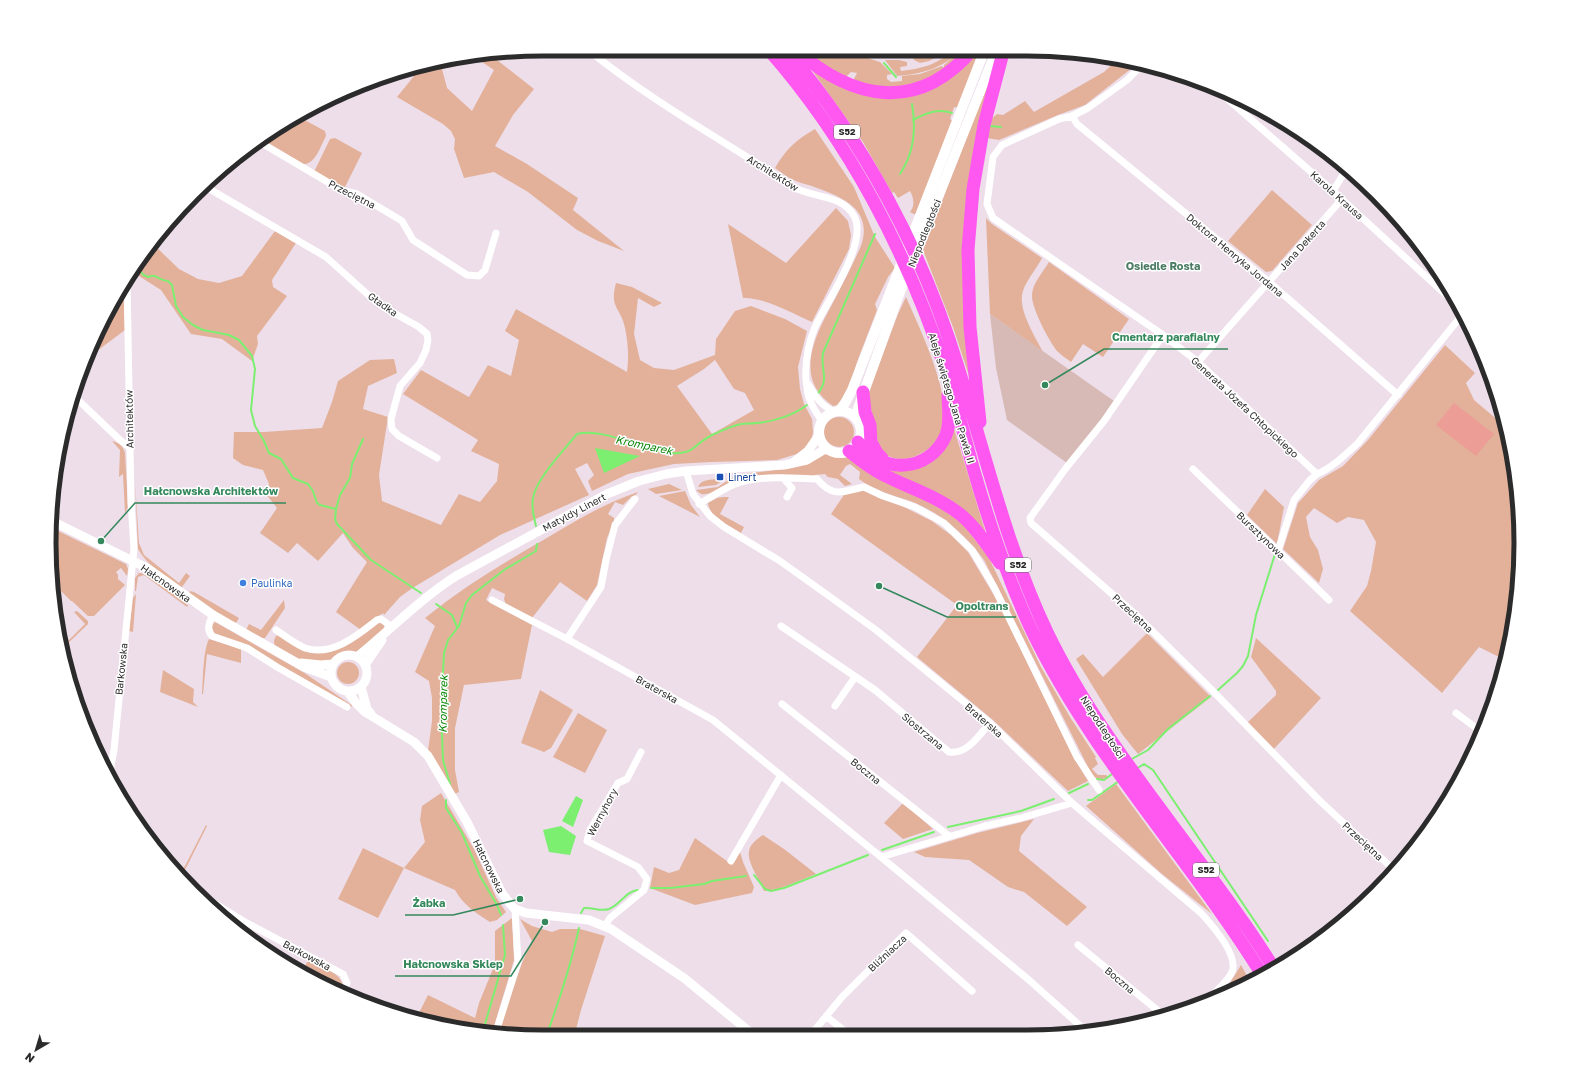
<svg xmlns="http://www.w3.org/2000/svg" width="1570" height="1086" font-family="'Golos Text',sans-serif">
<style>
.green{fill:#e3b19a;fill-rule:evenodd}
.cemetery{fill:#d7bab5}
.pitch{fill:#eb9d96}
.water{fill:#7cef71}
.lines{fill:none;stroke-linecap:round;stroke-linejoin:round}
.stream{stroke:#7cef71;stroke-width:2}
.minor{stroke:#fff;stroke-width:7}
.tertiary{stroke:#fff;stroke-width:9}
.secondary{stroke:#fff;stroke-width:10}
.motorway{stroke:#fe58f0;stroke-width:13}
.transit-dot{fill:#1a4fb4;stroke:#fff;stroke-width:1.5}
.shop-dot{fill:#3f7fe0;stroke:#fff;stroke-width:1.5}
.labels{text-anchor:middle;stroke-width:3;stroke-linejoin:round;paint-order:stroke}
.shield{fill:#fff;stroke:#6b6b6b;stroke-width:1}
.shield-label{font-size:9px;font-weight:bold;fill:#2b2b2b}
.street-label{font-size:10px;fill:#2b2b2b;stroke:#fff}
.transit-label{font-size:10px;fill:#164399;stroke:#fff;text-anchor:start}
.shop-label{font-size:10px;fill:#366cbe;stroke:#fff;text-anchor:start}
.neighbourhood-label{font-size:11px;font-weight:bold;fill:#4b7c63;stroke:#fff}
.water-label{font-size:11px;font-style:italic;fill:#0e880e;stroke:#fff}
.rim{fill:none;stroke:#2b2b2b;stroke-width:5}
.leader{fill:none;stroke:#34885b;stroke-width:1.5}
.callout-dot{fill:#34885b;stroke:#fff;stroke-width:1.5}
.callout-label{font-size:11px;text-anchor:middle;font-weight:bold;fill:#34885b;stroke:#fff;stroke-width:3;stroke-linejoin:round;paint-order:stroke}
</style>
<rect width="100%" height="100%" fill="#eddeea"/>
<path class="green" d="M804,49H829L841,57L857,58L858,55L880,62L892,74L887,75V79L891,82L902,81V76L920,74L942,66L944,68V65L963,49H968C940,82 899,95 857,84V82L853,81L857,73L851,72L846,77L824,65Z
M859,49H933L939,56L929,61L920,63L914,60L911,53C895,57 871,63 859,49Z
M954,49H962C944,68 922,74 897,76L885,60H899L907,62V66L900,67L901,71C922,69 939,64 954,49Z
M977,49H981L958,108L954,107L950,119L953,121L916,215L910,212C915,206 914,198 910,191L898,198L894,192L892,193L863,142L812,70L900,95Z
M492,56L534,89L513,115L495,146L527,164L578,198L573,210L624,251L598,241L577,230L528,192L494,172L464,178L454,149L455,139L451,131L443,124L397,97L423,65L434,63L442,69L447,88L472,111L494,70L476,58Z
M1119,58L1129,60L1132,64V68L1085,105L1058,115L999,140L987,138L991,119L997,114L1003,115L1025,101L1034,112L1104,72Z
M992,73L971,175L974,391L953,327L923,250Z
M299,117L325,131L326,136C320,147 315,167 300,164L260,140L269,132L283,125L290,130Z
M815,129L854,187L875,237L895,268L888,277L875,304L877,310L857,362L850,386L842,401L838,405L833,406C791,378 817,332 835,299C844,281 853,264 861,246C873,211 845,198 817,188C810,185 803,184 796,181C788,178 782,173 775,168C787,148 795,141 815,129Z
M335,138L362,153L344,189L314,172L330,139Z
M1272,190L1312,225L1272,271L1266,272L1228,241Z
M836,208L848,221L851,235L849,249L812,322C792,313 764,297 743,298L728,224L786,263Z
M986,218L992,224L1042,258C1037,268 1026,281 1023,291C1017,309 1035,336 1043,352L990,314Z
M275,231L296,243L272,280L273,287L287,296L257,336L258,344L252,361L222,339L191,334L161,290L131,271L152,243L179,269L198,279L219,283L242,276Z
M1049,262L1129,319L1103,357L1083,344L1071,362C1067,359 1061,355 1057,351C1049,341 1031,307 1032,295C1032,284 1043,272 1049,262Z
M616,283L632,287L662,303L654,307L638,298L634,334L640,360L654,368L674,370L715,355L716,339L735,311L751,306L785,319L807,331L798,367L800,389L804,404L812,419L813,432L811,443L797,454L777,460L712,462L674,464L628,474L592,491L588,481L594,475L587,463L575,469L589,495L500,535L411,589L400,597L384,615L383,613L361,630L336,612L367,562L353,548L343,533L318,561L297,543L288,553L260,533L277,508L266,494L269,484L263,470L243,465L233,458L234,432H264L322,428L332,402L338,381L370,360L394,359L397,373L368,386L363,409L388,417L379,475L382,501L441,525L459,494L480,502L497,481L499,464L471,451L478,440L403,394L421,370L469,397L488,365L511,376L519,340L505,331L516,309L627,372C629,358 628,342 625,328C621,307 609,309 616,283ZM715,360L734,389L745,393L754,410L712,434L677,386L704,369Z
M124,285L125,330L85,360L87,354Z
M906,297C920,329 948,387 944,421C942,437 933,448 920,454C905,462 894,460 880,452L868,394L898,314Z
M1445,345L1475,373L1466,383L1474,400L1506,427L1512,447L1521,543L1511,640L1505,660L1479,647L1442,693L1350,611L1367,586L1371,571L1376,542L1364,520L1348,517L1337,523L1314,508L1306,517L1310,537L1318,550L1323,569L1319,583L1283,549L1298,503L1319,480L1343,466L1368,440Z
M824 432a15 15 0 1 1 30 0a15 15 0 1 1-30 0Z
M953,425L986,534L885,471C927,466 939,469 953,425Z
M112,441C120,443 123,446 125,453L128,507L125,513L123,474L119,477L120,450Z
M823,454L846,456L922,497L960,520L989,558L1041,667L1070,717L1096,757L1095,758L1098,764L1092,769L1098,775H1106L1108,777C1102,780 1097,780 1092,775L984,560C964,533 941,513 910,501C892,495 875,491 859,479L860,472L850,464L846,466L840,475L852,484L845,486L838,479L828,477L825,474L814,475L812,478L801,477L797,475C777,475 754,473 735,480C724,484 713,496 701,494L696,490L718,487L731,478L751,473L792,468L803,465Z
M718,479V482L722,481L716,485L698,487C701,479 710,480 718,479Z
M135,482L139,543L144,555L179,583L186,573L190,576L182,587H179C165,576 147,565 138,549Z
M669,484L682,490L656,494L648,489Z
M864,487L932,521L951,535L968,552L995,597L1039,684L1073,756L1088,781L1068,791L993,720L917,657L957,605L831,514L846,492Z
M1265,489L1284,507L1277,544L1247,515Z
M685,491L691,505L700,517L659,496Z
M638,492L634,497L632,496L623,505L615,502L608,514L614,518V523L607,538L597,585L587,601L560,582L532,618L506,605L504,599L505,594L492,588L486,600L532,625L521,679L464,685L455,728V770L459,792L455,794L428,751L432,721V698L429,681L415,672L435,626L425,618C463,587 503,563 545,539C575,521 605,503 638,492Z
M723,497H729L720,514L744,527L741,533C730,526 709,517 708,503L717,498Z
M52,528L126,564L128,569L127,576L121,568L116,572L118,575V579L125,585L94,616H88L72,601H71L53,583L51,584L50,575Z
M139,573C152,573 177,597 188,605L187,607L144,575L138,577L136,591H135V578Z
M190,591L194,592L239,618L236,623H233L189,594Z
M136,594L133,632L129,631L133,598Z
M284,600L285,608L265,638H262L246,630L249,624L261,630Z
M77,611L88,621V624L62,649L61,648L85,624L74,612Z
M215,622L303,672L353,706L350,707L215,634L211,626Z
M378,622L384,624V629L356,653H344L328,662L301,660L275,646C273,641 274,639 277,635L321,652Z
M1147,633L1211,697L1138,754L1122,734L1076,659L1083,654L1103,677Z
M1256,638L1321,698L1273,750L1247,723L1276,695V691L1251,657Z
M209,639L241,649V663L207,654L203,694H202C203,681 203,650 209,639Z
M337 673a11 11 0 1 1 22 0a11 11 0 1 1-22 0Z
M163,670L194,689L193,702L198,707L160,692Z
M540,690L573,710L551,748L544,752L521,743Z
M578,713L607,730L585,773L553,757Z
M1116,784L1212,914L1162,874L1086,806Z
M441,793L474,849L496,897L506,912L497,920L490,922C476,913 463,905 455,890L404,868L378,918L338,899L363,848L404,868L425,842L420,820L422,806Z
M903,803L933,829L903,839L884,823Z
M1034,819L1021,836L1019,851L1087,907L1067,926L1024,892L1008,887L969,860L925,857L914,852L977,833Z
M206,825L207,826L187,866L183,872L179,875L174,870L179,873L185,866Z
M763,835L784,849L816,874L779,889L764,891C760,881 747,862 749,852C749,845 757,839 763,835Z
M695,838L731,864L740,852L743,862L754,887L752,893L695,905L650,888L654,867L669,873L679,870Z
M512,918L514,960L495,1023L498,1032L522,963L532,941L520,919L532,926L552,932L560,929H580L605,936L581,1010L574,1037H543L446,1027L417,1017L428,995L475,1018L479,1003L495,964V931Z
M308,960C320,966 339,971 343,985L339,991L302,972Z
M1241,965L1251,983L1219,995L1228,986Z"/>
<path class="cemetery" d="M990,314L1114,401L1102,419L1067,463L1007,420L996,368Z"/>
<path class="pitch" d="M1454,403L1494,434L1476,456L1436,425Z"/>
<path class="water" d="M595,448L640,456L604,473Z
M576,796L583,800L573,827L562,821Z
M561,826L576,836L570,855L549,852L543,830Z"/>
<g class="lines">
<path class="stream" d="M874,49L879,57
M884,63L896,77
M913,120C926,113 938,108 952,113
M990,126L1001,127
M900,174C914,153 916,127 912,104
M138,262C138,269 141,275 148,277C156,273 160,281 168,281L172,285L176,306L183,317L193,325L203,330L229,335L239,340L252,356L255,369L251,410L255,426L264,441L269,453L281,459L293,478L308,484L313,491L317,503L320,505L336,509L335,519L337,524L371,560L421,593
M818,393C830,379 820,369 823,353L875,234
M336,509L340,495L350,478L352,464L363,439
M536,526C534,517 531,508 533,498C536,479 564,450 577,434C603,427 642,450 669,453C696,455 693,444 712,435C721,431 731,426 741,424C746,423 751,424 756,423C773,422 794,415 807,405
M436,604L452,615L457,627
M1218,690L1237,673L1243,666L1248,656L1256,615L1275,554
M1130,760L1148,750L1168,729L1210,696
M1136,769L1144,764L1153,770L1268,941
M1097,779L1104,780L1112,774
M450,784L443,760L441,712L444,653L448,640L459,626L466,603L472,595L504,570L536,551L537,544
M1069,793L1088,784
M446,800V808L462,833L480,876L497,905L501,915
M1088,800H1092L1119,781
M948,827L1021,811L1054,799
M882,850L934,832
M754,875L765,889L771,891L784,888L868,855
M651,888H670L704,884L712,881L746,876
M581,913L584,908C593,907 600,912 609,909C620,905 626,891 638,890
M483,1031L505,955L503,925
M546,1037C559,1001 571,965 579,928"/>
<path class="minor" d="M587,49C641,93 701,128 760,165C772,172 782,180 793,187C812,198 842,194 854,216C869,242 827,301 815,327C808,344 805,361 806,380C807,385 807,392 809,398C812,406 817,414 822,421
M1143,64L1127,80L1088,108L1072,116L1059,119L1002,145L993,157L987,204L993,218L1163,335L1198,362L1317,474C1333,467 1345,455 1358,443L1462,315
M1215,88L1333,191L1457,305
M1072,116L1077,124L1269,282L1398,395
M258,141L341,190L357,194L402,221L413,240L467,275L479,276L485,270L496,233
M206,187L326,257L375,301L385,308L419,327L427,334L428,340L426,350L420,363L400,386L391,419L392,429L399,436L437,458
M1333,191L1346,170
M1163,335L1104,421L1066,468L1030,518L1031,523L1135,614L1207,685L1320,801L1394,870
M1198,362L1342,199
M808,384C816,397 820,405 835,412
M75,397L120,440L129,447
M1193,469L1329,600
M686,471L693,494L710,516L724,527L780,561L829,596L876,630L935,678L990,723L1072,803L1201,913C1212,925 1239,955 1232,972C1227,982 1217,990 1210,998
M783,478L792,488L787,497
M635,499L615,525L606,560L601,587L567,639L713,720L881,857L1029,980L1086,1031
M699,504C711,497 723,489 735,484C761,475 790,478 817,479C834,499 843,491 864,487L883,496L915,507L944,523L972,550L994,587L1077,757L1099,790
M1278,551L1294,500L1310,480L1317,474
M492,600L567,639
M213,615C209,622 206,630 212,636L247,648L277,667L347,707
M781,626L875,690L949,752C967,755 979,735 990,723
M276,630C285,636 295,644 305,648C332,657 358,635 377,620L381,619L392,627
M782,704L949,836
M835,706L855,677
M1456,713L1483,733
M109,776L114,750L134,549L131,502L127,278
M881,857L985,826L1021,818L1072,803
M731,861L781,775
M190,888L245,922L343,974L347,983L342,993
M605,926L610,918L644,890L647,879L638,867L587,841L590,830L618,783L627,779L641,752
M1078,945L1162,1014
M826,1016L852,1037
M496,1032L518,962L515,909
M809,1037L842,997L906,933L972,991"/>
<path class="tertiary" d="M795,461L808,451L819,435
M52,521L147,568L213,615L304,667L331,677
M331 673a18 18 0 1 1 36 0a18 18 0 1 1-36 0Z
M357,657C390,630 420,599 456,576L607,494L639,481L666,474L686,471L784,465L807,460L827,448
M301,663L321,665L333,664
M365,665L382,640
M361,687L367,709L371,714
M348,692L356,703L365,712L414,742L428,756L467,822L502,893L511,905L515,909L526,913L589,920L611,929L684,978L756,1037"/>
<path class="secondary" d="M839,411L845,403L852,390L985,49
M819 432a21 21 0 1 1 42 0a21 21 0 1 1-42 0Z
M855,417L897,300L997,49"/>
<path class="motorway" d="M768,49C850,142 909,256 947,374C957,406 965,439 974,471C990,526 1008,580 1032,631C1093,757 1190,858 1263,976
M785,49C864,141 923,252 958,367C986,457 1007,548 1047,632C1088,717 1147,790 1202,865C1227,899 1253,933 1274,969
M795,49C852,100 918,114 973,49
M863,392L865,412L870,425L871,442L877,453L882,458
M980,422L970,327L968,250L973,189L984,125L1004,49
M858,442C880,475 930,473 946,435C951,423 948,407 948,395
M849,451C860,460 871,469 884,475C909,488 939,497 961,515C977,528 987,546 1000,563"/>
</g>
<rect class="transit-dot" x="716" y="473" width="8" height="8" rx="2"/>
<circle class="shop-dot" cx="243" cy="583" r="4"/>
<g class="labels">
<g class="shield">
<rect x="834" y="125" width="26" height="14" rx="3"/>
<rect x="1005" y="558" width="26" height="14" rx="3"/>
<rect x="1193" y="863" width="26" height="14" rx="3"/>
</g>
<g class="shield-label">
<text x="847" y="135">S52</text>
<text x="1018" y="568">S52</text>
<text x="1206" y="873">S52</text>
</g>
<g class="street-label">
<text transform="translate(773 173) rotate(32)" y="4">Architektów</text>
<text transform="translate(352 194) rotate(27)" y="4">Przeciętna</text>
<text transform="translate(1337 195) rotate(42)" y="4">Karola Krausa</text>
<text transform="translate(924 233) rotate(-68)" y="4">Niepodległości</text>
<text transform="translate(1302 245) rotate(-48)" y="4">Jana Dekerta</text>
<text transform="translate(1235 255) rotate(40)" y="4">Doktora Henryka Jordana</text>
<text transform="translate(383 304) rotate(35)" y="4">Gładka</text>
<text transform="translate(952 398) rotate(73)" y="4">Aleje świętego Jana Pawła II</text>
<text transform="translate(1245 407) rotate(43)" y="4">Generała Józefa Chłopickiego</text>
<text transform="translate(129 419) rotate(-91)" y="4">Architektów</text>
<text transform="translate(574 512) rotate(-28)" y="4">Matyldy Linert</text>
<text transform="translate(1261 535) rotate(44)" y="4">Bursztynowa</text>
<text transform="translate(166 583) rotate(35)" y="4">Hałcnowska</text>
<text transform="translate(1133 613) rotate(43)" y="4">Przeciętna</text>
<text transform="translate(121 669) rotate(-84)" y="4">Barkowska</text>
<text transform="translate(657 689) rotate(29)" y="4">Braterska</text>
<text transform="translate(984 720) rotate(41)" y="4">Braterska</text>
<text transform="translate(1103 727) rotate(57)" y="4">Niepodległości</text>
<text transform="translate(923 731) rotate(40)" y="4">Siostrzana</text>
<text transform="translate(866 771) rotate(39)" y="4">Boczna</text>
<text transform="translate(602 812) rotate(-62)" y="4">Wernyhory</text>
<text transform="translate(1363 841) rotate(43)" y="4">Przeciętna</text>
<text transform="translate(489 866) rotate(64)" y="4">Hałcnowska</text>
<text transform="translate(887 953) rotate(-43)" y="4">Bliźniacza</text>
<text transform="translate(307 955) rotate(28)" y="4">Barkowska</text>
<text transform="translate(1120 980) rotate(40)" y="4">Boczna</text>
</g>
<g class="transit-label">
<text x="728" y="481">Linert</text>
</g>
<g class="shop-label">
<text x="251" y="587">Paulinka</text>
</g>
<g class="neighbourhood-label">
<text x="1163" y="270">Osiedle Rosta</text>
</g>
<g class="water-label">
<text transform="translate(644 445) rotate(12)" y="4">Kromparek</text>
<text transform="translate(443 704) rotate(-89)" y="4">Kromparek</text>
</g>
</g>
<path d="M0 0H1570V1086H0ZM543 56H1027A487 487 0 0 1 1514 543V543A487 487 0 0 1 1027 1030H543A487 487 0 0 1 56 543V543A487 487 0 0 1 543 56Z" fill="#fff" fill-rule="evenodd"/>
<path class="rim" d="M543 56H1027A487 487 0 0 1 1514 543V543A487 487 0 0 1 1027 1030H543A487 487 0 0 1 56 543V543A487 487 0 0 1 543 56Z"/>
<path class="leader" d="M1045 385L1104 349H1228M101 541L135 503H286M879 586L947 617H1016M520 899L453 915H405M545 922L511 976H395"/>
<g class="callout-dot">
<circle cx="1045" cy="385" r="4"/>
<circle cx="101" cy="541" r="4"/>
<circle cx="879" cy="586" r="4"/>
<circle cx="520" cy="899" r="4"/>
<circle cx="545" cy="922" r="4"/>
</g>
<g class="callout-label">
<text x="1166" y="341">Cmentarz parafialny</text>
<text x="211" y="495">Hałcnowska Architektów</text>
<text x="982" y="610">Opoltrans</text>
<text x="429" y="907">Żabka</text>
<text x="453" y="968">Hałcnowska Sklep</text>
</g>
<g transform="translate(36 1050) rotate(218)" stroke="#ffffff" stroke-width="3" paint-order="stroke">
<path d="M0-3L7 15L0 10L-7 15Z" fill="#2b2b2b"/>
<text y="-6" font-size="11" font-weight="bold" text-anchor="middle" fill="#2b2b2b">N</text>
</g>
</svg>
